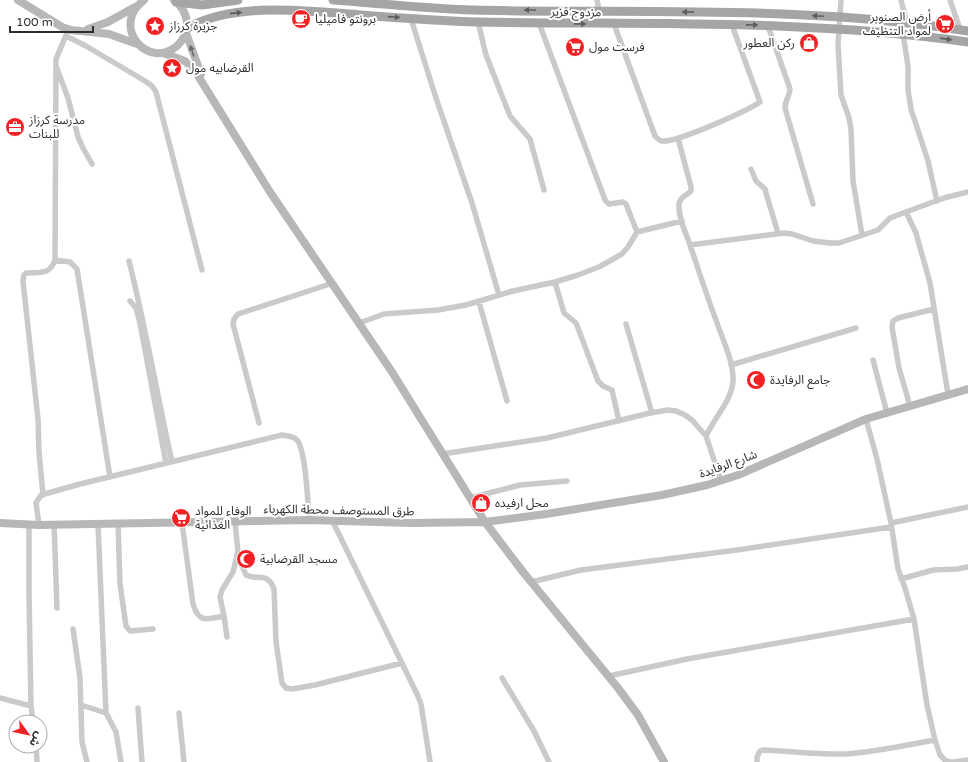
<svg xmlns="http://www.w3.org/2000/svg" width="968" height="762" font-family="'Varela Round','Noto Sans Arabic',sans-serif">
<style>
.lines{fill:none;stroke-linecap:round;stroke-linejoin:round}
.street{stroke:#cacaca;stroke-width:5.5}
.secondary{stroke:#b7b7b7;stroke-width:8}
.primary{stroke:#a5a5a5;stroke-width:9}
.oneway{fill:#5d5d5d}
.oneway2{fill:#6b6b6b}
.labels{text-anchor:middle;stroke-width:4;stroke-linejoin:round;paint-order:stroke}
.street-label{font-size:12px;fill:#2d2d2d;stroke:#fff}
.poi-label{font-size:12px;fill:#2d2d2d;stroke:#fff;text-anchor:start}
</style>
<rect width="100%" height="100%" fill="#fff"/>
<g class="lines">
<path class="street" d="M597,0L599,10
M841,0L838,44L841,95L849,118L851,129L853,181L862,235
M901,0L907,23
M950,0L960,29
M411,19L436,98L472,203L499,295
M478,22L486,55L510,116L530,139L544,190
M539,23L605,200L609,204L623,202L626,204L637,232
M614,24L655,136C657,138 658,140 662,141C676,143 747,111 760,102L732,25
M768,26L790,89C790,95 785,100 785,108L813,204
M67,33L56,59V66L68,98L78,137L83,148L92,164
M903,34L908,66V90L911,109L928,161L937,201
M66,36L86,46L145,81L152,86L156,92L202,270
M678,138L691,187V191C686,196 680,197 679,204C678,217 685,231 689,242C698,268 706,294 716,320C722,338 734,362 733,381C732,400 714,418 706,436L721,481
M751,169L756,181L765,189L766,193L778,233
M906,212L916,233L930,283L948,394
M690,245L784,233L792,234L813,241L830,243H839L878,230L890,218L906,212L944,198L968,192
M55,260L70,262L77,269L110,477
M129,261C146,328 157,395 172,462
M555,282L564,313L576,323L578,328L598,381L603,386L612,390L619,421
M130,301L136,308L140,323L166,463
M479,302L507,401
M359,323L384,314L438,310L466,305L513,291L555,282L578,275L599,267L622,254L628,247L637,232L682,221
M626,324L652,413
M873,360L887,413
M731,365L856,328
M910,406L899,368L892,327L893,321L898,318L934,309
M866,419L877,459L891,523L898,569L905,588L914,619L927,705L935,740L940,755L946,761L951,762
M259,423L233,324L234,319L238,314L333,283
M442,454L547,438L650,413L668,410L676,411L685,415L692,420L706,436
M43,495L39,452L38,419L23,281L24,275L26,273C40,272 50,275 55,260L56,66
M470,498L520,485L567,481
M332,520L417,694L421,704L430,762
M182,523L193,604C199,624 207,619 224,616
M891,523L968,507
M29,524V593L31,706L33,722
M54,524L57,608
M98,524L106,713L116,732L121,762
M118,524L120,584L126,626L130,631L153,629
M39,525L36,503L41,495L80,484L282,435C287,436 293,436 297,440C306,450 308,505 309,520
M237,554L246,575C258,581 267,571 274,589L276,642L282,683L286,688L292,689L315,685L402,663
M901,579L933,570L957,569L968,567
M531,582L581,570L737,550L891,527
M73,629L80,678L82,742L87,762
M227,637L224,616L220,597L222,590L233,572L238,552L235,522
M609,676L687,659L914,619
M502,678L534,731L549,762
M0,698L31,706
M81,705L106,713
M138,708L142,762
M179,713L184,762
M36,746L37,762
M757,762V757L760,751L763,750C791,751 819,755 846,754C876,752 906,745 935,740
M953,762L968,760"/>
<path class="secondary" d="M18,0L62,27L71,30L109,34L137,44
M144,0C109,26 149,72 178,45C183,40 186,34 187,27C188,16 182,6 174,0
M88,29L108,22L135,7
M186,33L201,74
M163,53L185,61L195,71L270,192L392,372L485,522L523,572L618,688L638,715L664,762
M0,523L39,525L309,520L411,523L485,522L546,514L662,495L707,485L738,475L866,419L968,389"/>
<path class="primary" d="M333,0C379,3 426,9 473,10C638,14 805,5 968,31
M176,2L202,5L238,0
M186,29C233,1 308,11 361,15C400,18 440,21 479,22C642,25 806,19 968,42"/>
</g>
<defs><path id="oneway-solid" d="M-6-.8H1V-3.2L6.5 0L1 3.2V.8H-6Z"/></defs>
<g class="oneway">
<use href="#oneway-solid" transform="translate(530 10) rotate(-180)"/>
<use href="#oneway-solid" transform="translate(688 12) rotate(-179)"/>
<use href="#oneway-solid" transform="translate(236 13) rotate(-6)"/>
<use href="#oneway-solid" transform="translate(818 16) rotate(-178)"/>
<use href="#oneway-solid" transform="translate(394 17) rotate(4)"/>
<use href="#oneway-solid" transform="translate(580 24) rotate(1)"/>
<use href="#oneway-solid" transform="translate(752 25) rotate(1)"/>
<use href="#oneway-solid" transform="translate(946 39) rotate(8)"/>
</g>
<use class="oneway2" href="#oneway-solid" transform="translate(192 51) rotate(-109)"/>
<defs>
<g id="cafe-disc" transform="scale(1)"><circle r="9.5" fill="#f22124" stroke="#fff"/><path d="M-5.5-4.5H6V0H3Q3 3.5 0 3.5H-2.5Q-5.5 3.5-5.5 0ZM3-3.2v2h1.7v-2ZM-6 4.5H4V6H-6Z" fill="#fff"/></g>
<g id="supermarket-disc" transform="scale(1)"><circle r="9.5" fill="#f22124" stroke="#fff"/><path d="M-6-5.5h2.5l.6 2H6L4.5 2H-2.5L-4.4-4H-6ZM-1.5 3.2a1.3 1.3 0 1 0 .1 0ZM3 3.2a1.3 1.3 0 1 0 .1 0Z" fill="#fff"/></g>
<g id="sight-disc" transform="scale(1)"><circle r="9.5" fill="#f22124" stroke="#fff"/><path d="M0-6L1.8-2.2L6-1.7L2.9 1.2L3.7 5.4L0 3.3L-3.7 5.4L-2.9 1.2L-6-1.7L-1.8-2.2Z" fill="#fff"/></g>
<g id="shop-disc" transform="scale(1)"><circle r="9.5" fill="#f22124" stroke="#fff"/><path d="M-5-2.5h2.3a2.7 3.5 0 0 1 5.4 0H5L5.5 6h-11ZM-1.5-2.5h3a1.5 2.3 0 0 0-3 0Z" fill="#fff"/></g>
<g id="office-disc" transform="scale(1)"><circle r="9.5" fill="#f22124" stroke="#fff"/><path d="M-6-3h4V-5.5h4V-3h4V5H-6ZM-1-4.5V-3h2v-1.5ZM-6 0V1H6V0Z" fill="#fff"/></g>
<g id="mosque-disc" transform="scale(1)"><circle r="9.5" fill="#f22124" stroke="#fff"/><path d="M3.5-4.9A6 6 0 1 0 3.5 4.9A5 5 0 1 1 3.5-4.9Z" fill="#fff"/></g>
</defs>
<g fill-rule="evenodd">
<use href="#cafe-disc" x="301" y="19"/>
<use href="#supermarket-disc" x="945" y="24"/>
<use href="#sight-disc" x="155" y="26"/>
<use href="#shop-disc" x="809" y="43"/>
<use href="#supermarket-disc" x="575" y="47"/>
<use href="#sight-disc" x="172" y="68"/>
<use href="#office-disc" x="15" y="127"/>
<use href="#mosque-disc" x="756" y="380"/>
<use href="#shop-disc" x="481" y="503"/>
<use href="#supermarket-disc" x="181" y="518"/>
<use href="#mosque-disc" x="246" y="559"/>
</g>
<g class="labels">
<g class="street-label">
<text transform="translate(576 12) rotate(1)" y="4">مزدوج قزير</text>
<text transform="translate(728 464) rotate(-20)" y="4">شارع الرفايدة</text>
<text transform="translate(339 510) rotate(1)" y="4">طرق المستوصف محطة الكهرباء</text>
</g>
<g class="poi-label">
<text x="931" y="21" text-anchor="end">أرض الصنوبر<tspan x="931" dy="14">لمواد التنظيف</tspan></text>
<text x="315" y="23">برونتو فاميليا</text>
<text x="169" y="30">جزيرة كرزاز</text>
<text x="795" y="47" text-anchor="end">ركن العطور</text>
<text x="589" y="51">فرست مول</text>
<text x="186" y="72">القرضابيه مول</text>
<text x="29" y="124">مدرسة كرزاز<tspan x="29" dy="14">للبنات</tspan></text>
<text x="770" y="384">جامع الرفايدة</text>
<text x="495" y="507">محل ارفيده</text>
<text x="195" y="515">الوفاء للمواد<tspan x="195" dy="14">الغذائية</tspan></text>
<text x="260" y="563">مسجد القرضابية</text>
</g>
</g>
<g transform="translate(28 734) rotate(123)"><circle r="19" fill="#ffffff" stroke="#ababab"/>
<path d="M0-3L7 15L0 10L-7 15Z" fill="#f22124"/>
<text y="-6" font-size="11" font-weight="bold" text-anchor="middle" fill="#2d2d2d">ش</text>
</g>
<path d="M10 26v6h83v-6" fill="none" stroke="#2d2d2d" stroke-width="2"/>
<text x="16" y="26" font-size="12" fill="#2d2d2d" stroke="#ffffff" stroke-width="3" paint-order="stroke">100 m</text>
</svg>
